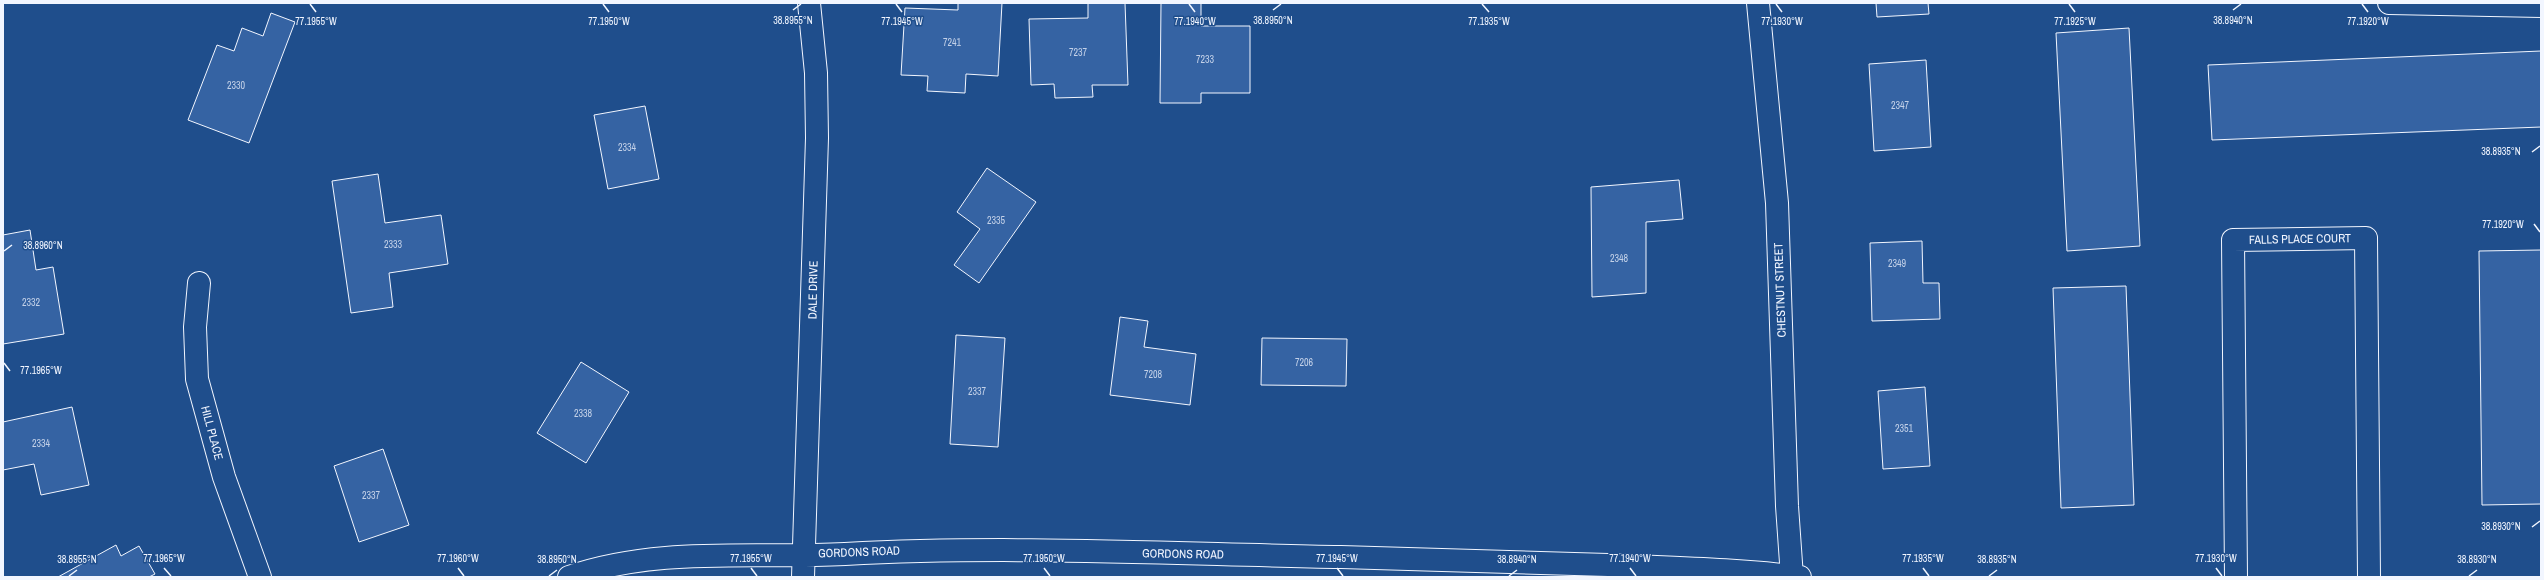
<svg xmlns="http://www.w3.org/2000/svg" width="2544" height="580" font-family="'Archivo Narrow',sans-serif">
<style>
.building{fill:#3563a3;stroke:#f2f6ff}
.lines{fill:none;stroke-linecap:round;stroke-linejoin:round}
.minor-casing{stroke:#f2f6ff;stroke-width:24}
.minor{stroke:#1f4e8c;stroke-width:22}
.ticks{fill:none;stroke:#f2f6ff;stroke-width:1.5}
.labels{text-anchor:middle;stroke-width:3;stroke-linejoin:round;paint-order:stroke}
.number-label{font-size:10px;fill:#c3d1e8}
.street-label{font-size:12px;fill:#f2f6ff;stroke:#1f4e8c}
.ticks-label{font-size:10px;text-anchor:middle;fill:#f2f6ff;stroke:#1f4e8c;stroke-width:3;stroke-linejoin:round;paint-order:stroke}
</style>
<rect width="100%" height="100%" fill="#1f4e8c"/>
<path class="building" d="M958,3H1002L998,76L966,74L965,93L927,91L928,76L901,75L905,8L958,10Z
M1088,3H1125L1128,85H1092L1093,97L1055,98L1054,84L1031,85L1029,19L1088,18Z
M1161,3H1201V26H1250V93H1201V103H1160Z
M1876,3H1928L1929,14L1877,17Z
M271,13L295,22L249,143L188,120L217,45L234,51L242,28L263,36Z
M2129,28L2140,246L2067,251L2056,33Z
M2541,51V127L2212,140L2208,65Z
M1926,60L1931,147L1874,151L1869,64Z
M645,106L659,179L608,189L594,115Z
M987,168L1036,202L979,283L954,265L980,229L957,212Z
M378,174L385,223L441,215L448,264L389,273L393,307L351,313L332,181Z
M1679,180L1683,219L1646,222V293L1592,297L1591,187Z
M30,230L36,270L53,267L64,334L3,344V235Z
M1922,241L1923,283H1939L1940,319L1872,321L1870,243Z
M2541,250V504L2482,505L2479,251Z
M2126,286L2134,505L2061,508L2053,288Z
M1120,317L1148,321L1144,347L1196,354L1190,405L1110,395Z
M956,335L1005,338L998,447L950,444Z
M1262,338L1347,339L1346,386L1261,385Z
M581,362L629,392L586,463L537,433Z
M1925,387L1930,466L1883,469L1878,391Z
M72,407L89,485L41,495L34,464L3,470V422Z
M383,449L409,525L359,542L334,466Z
M116,545L121,556L139,546L155,574L149,577H58Z"/>
<g class="lines">
<g class="minor-casing">
<path id="minor" d="M1758,3L1777,203L1787,506L1792,577
M2389,3L2541,6
M199,283L195,327L197,379L224,477L260,577
M569,577C659,546 752,559 845,554C1010,545 1176,554 1341,557C1430,559 1519,562 1608,565C1672,568 1736,569 1800,577
M803,577L817,138L816,73L809,3
M2236,577L2233,240L2366,238L2369,577"/>
</g>
<use href="#minor" class="minor"/>
</g>
<path class="ticks" d="M310,4L316,12M603,4L609,12M896,4L902,12M1189,4L1195,12M1482,4L1489,12M1776,4L1782,12M2069,4L2075,12M2362,4L2368,12M793,10L801,4M1273,10L1281,4M2233,10L2241,4M2532,152L2540,146M2534,224L2540,232M4,251L12,245M4,363L10,371M2532,527L2540,521M164,568L171,576M458,568L464,576M751,568L757,576M1044,568L1050,576M1337,568L1343,576M1630,568L1636,576M1923,568L1929,576M2216,568L2222,576M69,576L77,570M549,576L557,570M1509,576L1517,570M1989,576L1997,570M2469,576L2477,570"/>
<g class="labels">
<g class="number-label">
<text x="952" y="46">7241</text>
<text x="1078" y="56">7237</text>
<text x="1205" y="63">7233</text>
<text x="236" y="89">2330</text>
<text x="1900" y="109">2347</text>
<text x="627" y="151">2334</text>
<text x="996" y="224">2335</text>
<text x="393" y="248">2333</text>
<text x="1619" y="262">2348</text>
<text x="1897" y="267">2349</text>
<text x="31" y="306">2332</text>
<text x="1304" y="366">7206</text>
<text x="1153" y="378">7208</text>
<text x="977" y="395">2337</text>
<text x="583" y="417">2338</text>
<text x="1904" y="432">2351</text>
<text x="41" y="447">2334</text>
<text x="371" y="499">2337</text>
</g>
<g class="street-label">
<text transform="translate(2300 239) rotate(-1)" y="4">FALLS PLACE COURT</text>
<text transform="translate(813 290) rotate(-89)" y="4">DALE DRIVE</text>
<text transform="translate(1780 290) rotate(-92)" y="4">CHESTNUT STREET</text>
<text transform="translate(212 433) rotate(75)" y="4">HILL PLACE</text>
<text transform="translate(859 552) rotate(-2)" y="4">GORDONS ROAD</text>
<text transform="translate(1183 554) rotate(1)" y="4">GORDONS ROAD</text>
</g>
</g>
<g class="ticks-label">
<text x="1273" y="24">38.8950°N</text>
<text x="793" y="24">38.8955°N</text>
<text x="2233" y="24">38.8940°N</text>
<text x="1489" y="25">77.1935°W</text>
<text x="1782" y="25">77.1930°W</text>
<text x="316" y="25">77.1955°W</text>
<text x="609" y="25">77.1950°W</text>
<text x="902" y="25">77.1945°W</text>
<text x="1195" y="25">77.1940°W</text>
<text x="2075" y="25">77.1925°W</text>
<text x="2368" y="25">77.1920°W</text>
<text x="2501" y="155">38.8935°N</text>
<text x="2503" y="228">77.1920°W</text>
<text x="43" y="249">38.8960°N</text>
<text x="41" y="374">77.1965°W</text>
<text x="2501" y="530">38.8930°N</text>
<text x="164" y="562">77.1965°W</text>
<text x="458" y="562">77.1960°W</text>
<text x="751" y="562">77.1955°W</text>
<text x="1044" y="562">77.1950°W</text>
<text x="1337" y="562">77.1945°W</text>
<text x="1630" y="562">77.1940°W</text>
<text x="1923" y="562">77.1935°W</text>
<text x="2216" y="562">77.1930°W</text>
<text x="77" y="563">38.8955°N</text>
<text x="557" y="563">38.8950°N</text>
<text x="1517" y="563">38.8940°N</text>
<text x="1997" y="563">38.8935°N</text>
<text x="2477" y="563">38.8930°N</text>
</g>
<rect width="2544" height="580" fill="none" stroke="#f2f6ff" stroke-width="8"/>
</svg>
